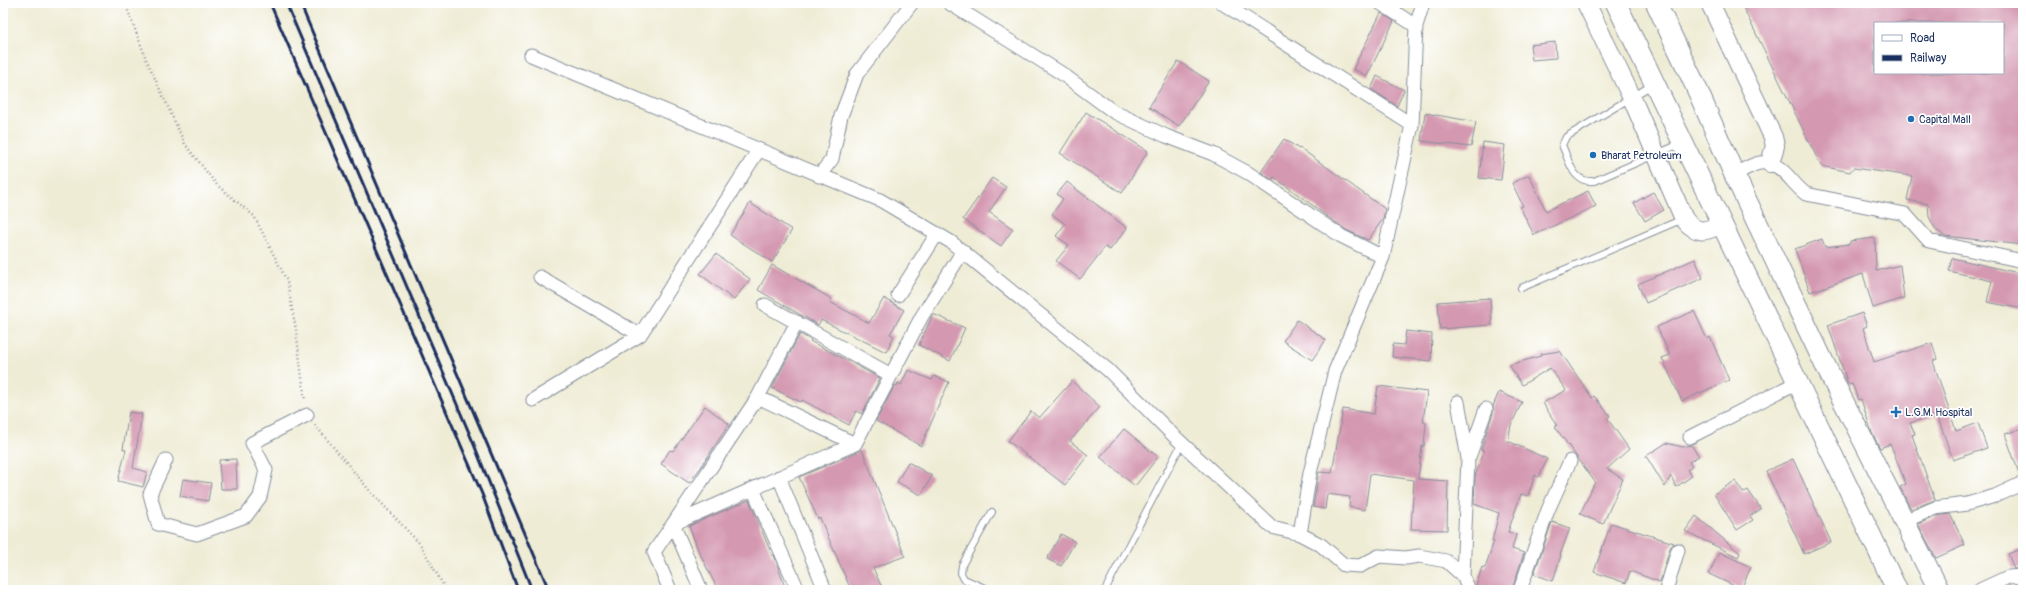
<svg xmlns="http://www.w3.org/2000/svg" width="2026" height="593" font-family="Pangolin,sans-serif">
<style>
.building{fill:#d499b1;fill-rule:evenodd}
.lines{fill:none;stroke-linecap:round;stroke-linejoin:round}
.lane-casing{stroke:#858e9a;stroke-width:8}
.street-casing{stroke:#858e9a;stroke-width:15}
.secondary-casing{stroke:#858e9a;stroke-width:20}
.primary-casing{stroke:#858e9a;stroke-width:22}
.path{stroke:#858e9a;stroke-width:2.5;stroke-dasharray:1 3;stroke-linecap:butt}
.lane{stroke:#fff;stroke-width:6}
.street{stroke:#fff;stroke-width:13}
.secondary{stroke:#fff;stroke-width:18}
.primary{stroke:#fff;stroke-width:20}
.rail{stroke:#1b2f5e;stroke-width:3}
.poi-dot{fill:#1f6fb2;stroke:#fff;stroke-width:1.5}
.labels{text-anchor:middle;stroke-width:3.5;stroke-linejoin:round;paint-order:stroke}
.poi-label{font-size:11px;fill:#1b2f5e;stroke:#fff;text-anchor:start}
</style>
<rect width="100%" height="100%" fill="#fff"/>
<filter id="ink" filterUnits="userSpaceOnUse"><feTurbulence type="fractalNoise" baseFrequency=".025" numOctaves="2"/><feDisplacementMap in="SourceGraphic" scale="8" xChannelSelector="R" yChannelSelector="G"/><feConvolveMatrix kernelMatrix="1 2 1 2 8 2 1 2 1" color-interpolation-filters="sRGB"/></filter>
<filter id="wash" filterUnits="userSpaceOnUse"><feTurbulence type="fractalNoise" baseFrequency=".012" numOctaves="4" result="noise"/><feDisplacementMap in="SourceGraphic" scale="16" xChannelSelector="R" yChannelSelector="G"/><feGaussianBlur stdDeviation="0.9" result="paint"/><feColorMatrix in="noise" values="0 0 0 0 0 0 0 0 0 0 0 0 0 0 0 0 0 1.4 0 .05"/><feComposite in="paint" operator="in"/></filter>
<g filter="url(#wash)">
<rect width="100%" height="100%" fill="#efecd5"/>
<g id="blocks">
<path class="building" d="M1741,3H2023V245L1945,236L1936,230L1929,217L1928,204L1907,200L1912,176L1853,168L1850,172L1821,166ZM1875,23H2003V73H1875Z
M1381,13L1394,21L1367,76L1353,69Z
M1555,42L1556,58L1532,60L1530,45Z
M1178,61L1209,81L1179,126L1149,107Z
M1377,76L1404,90L1397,106L1371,89Z
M1086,112L1148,151L1122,193L1060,153Z
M1425,113L1476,122L1471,147L1421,141Z
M1284,139L1299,149L1300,148L1385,209L1383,219L1368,240L1346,230L1274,177L1272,180L1261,172Z
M1483,142L1505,145L1501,180L1479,178Z
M1529,175L1546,211L1588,191L1596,206L1534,235L1520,207L1523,206L1512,183Z
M992,178L1006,187L989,212L1013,229L1001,246L963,219Z
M1067,182L1127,228L1110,250L1105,247L1080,279L1056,261L1069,245L1056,236L1065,224L1052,214L1063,199L1057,194Z
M1653,192L1664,210L1645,221L1634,203Z
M750,203L792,230L772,262L730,235Z
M1875,238L1876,271L1900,265L1904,298L1873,308L1863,274L1810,292L1795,249L1822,239L1825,247L1850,244V241Z
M716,254L750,279L734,300L700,274Z
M1952,258L2023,274V309L1987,302L1992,281L1949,271Z
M1695,259L1703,278L1646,303L1638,284Z
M772,265L832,299L830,302L869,323L884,298L904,310L890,334L894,336L886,352L821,320L818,325L758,290Z
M1490,298L1492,325L1440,329L1438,302Z
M1694,311L1707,339L1710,337L1729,380L1682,401L1662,358L1670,355L1657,327Z
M1862,313L1867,326L1863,328L1874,362L1932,343L1937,359L1933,361L1956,431L1978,423L1987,448L1953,460L1937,415L1910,423L1915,434L1912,435L1935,500L1911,509L1900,487L1906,484L1890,444L1880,448L1872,433L1861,399L1858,400L1852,383L1848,384L1828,325Z
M933,314L965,328L950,361L919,345Z
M1297,320L1326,340L1312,360L1283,341Z
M1406,331L1432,334L1431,361L1392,357L1393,344L1404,345Z
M800,334L811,340L810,341L880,378L862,414L856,411L849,425L802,400L801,402L772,388Z
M1560,351L1592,398L1594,396L1610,416L1607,418L1629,449L1607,469L1623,479L1603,524L1580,514L1595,482L1555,427L1557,426L1543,403L1566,390L1550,368L1522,385L1509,365L1541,356L1540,354Z
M908,370L932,380L934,376L949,382L921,446L876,421L895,385L897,386L898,383L901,385Z
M1072,381L1100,407L1070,441L1088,455L1065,485L1008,441L1031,411L1039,418Z
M1378,386L1427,392L1423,422L1426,423L1424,446H1422L1418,479L1448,481L1447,530L1411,529L1414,480L1370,474L1365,510L1349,507L1350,497L1327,494L1325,509L1313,507L1319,472L1332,473L1343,409L1374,414Z
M1499,392L1522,402L1511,425L1508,441L1547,459L1539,477L1535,475L1528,496L1521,494L1508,532L1516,534L1512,549L1524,553L1512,590H1477L1476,586L1482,567L1485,568L1494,541H1492L1499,513L1474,504L1475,476L1484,451L1481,450L1493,413V406Z
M705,406L729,424L701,467L689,483L661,464L670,450L673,451Z
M129,412L142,414L133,468L147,472L143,487L118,481L126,450L123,449Z
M2023,428V475L2020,476L2005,434Z
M1124,429L1158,457L1135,486L1100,457Z
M1666,443L1683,447L1691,445L1699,456L1689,462L1692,467L1687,470L1692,476L1676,487L1671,476L1665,487L1646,456Z
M862,450L905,556L873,568L883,590H851L820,518L818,519L799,477Z
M236,459L237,489H221L219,460Z
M1793,459L1831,542L1804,554L1766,471Z
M908,462L932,476L921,495L897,482Z
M183,479L211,483L208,501L180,496Z
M1735,481L1743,493L1748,490L1761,509L1750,516L1753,520L1737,530L1714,494Z
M749,500L772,555H774L786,590H718L699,552L689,526Z
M1950,514L1965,545L1936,558L1918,524L1937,516Z
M1696,516L1740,553L1738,557L1685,531Z
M1552,522L1570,528L1560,555H1561L1553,581L1534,574Z
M1611,523L1674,543L1670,548L1660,582L1630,571L1626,583L1594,572Z
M1061,534L1075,542L1061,566L1047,559Z
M2023,548V568L2014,569L2008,554Z
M1719,552L1751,567L1741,589L1709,574Z"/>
</g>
</g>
<g filter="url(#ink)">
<use href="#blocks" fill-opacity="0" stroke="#858e9a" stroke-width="1"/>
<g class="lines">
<g class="lane-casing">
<path id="lane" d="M1652,85L1566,137L1562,145C1570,162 1572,183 1594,181L1680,144
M1521,288L1683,219
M989,590L964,579L961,573L962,565L992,512
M1105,590L1182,443"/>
</g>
<g class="street-casing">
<path id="street" d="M949,3L1061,73L1114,112L1166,136L1213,154L1248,173L1341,236L1383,257
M1222,3L1412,125
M1380,3L1416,26
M531,55L880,200L951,242L1108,370L1173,435L1272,527L1300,534L1321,545L1344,565L1360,566L1379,556L1406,558L1419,556L1446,561L1463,576
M1734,174C1742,171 1752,164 1760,163C1782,160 1791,184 1806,194L1905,214L1929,241L2023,261
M819,176L832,159L841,116L857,74L912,3
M540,277L640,335
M898,295L937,234
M765,305L891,375
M758,397L797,322
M533,400L640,335L758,151
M1458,402L1468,458L1463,576L1469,590
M1690,437L1796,383
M1469,457L1486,409
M166,460L150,494L158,524L197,534L246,516L260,497L266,470L252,443L307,415
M779,477L825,590
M753,489L798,590
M1902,522L1935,508L1967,504L1995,496L2023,483
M1300,534L1310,473L1335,371L1383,257L1412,125L1416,26L1423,3
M670,590L654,552L673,524L855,444L922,316L963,251
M701,590L673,524L758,397L855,444
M1520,590L1548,510L1570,461
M1666,590L1678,550
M1980,590L2008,577L2023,576"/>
</g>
<g class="secondary-casing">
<path id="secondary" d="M1586,3L1631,96L1684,219C1697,235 1705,232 1722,224
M1710,3L1773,137L1775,146L1770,163"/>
</g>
<g class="primary-casing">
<path id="primary" d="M1616,3L1897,590
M1656,3L1696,87L1734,174L1826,367L1939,590"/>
</g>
<path class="path" d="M125,3L147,61L185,144L217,185L254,216L287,281L296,330L305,401
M315,425L370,491L420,544L446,590"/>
<use href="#lane" class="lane"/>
<use href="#street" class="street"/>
<use href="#secondary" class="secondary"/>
<use href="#primary" class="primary"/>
<path class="rail" d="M270,3L482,494L518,590
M286,3L473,442L532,590
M300,3L549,590"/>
</g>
</g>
<g class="poi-dot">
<circle cx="1911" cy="119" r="4"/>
<circle cx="1593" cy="155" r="4"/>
<path d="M1894 406h4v4h4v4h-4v4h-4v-4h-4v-4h4z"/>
</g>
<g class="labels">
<g class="poi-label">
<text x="1919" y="123">Capital Mall</text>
<text x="1601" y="159">Bharat Petroleum</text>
<text x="1905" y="416">L.G.M. Hospital</text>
</g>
</g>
<rect width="2026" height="593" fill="none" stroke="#fff" stroke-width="16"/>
<rect x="1874" y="22" width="130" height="52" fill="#ffffff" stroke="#a4acbf"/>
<rect x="1882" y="35" width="20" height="6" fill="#ffffff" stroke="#a4acbf"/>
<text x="1910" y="42" font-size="12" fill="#1b2f5e">Road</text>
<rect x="1882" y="55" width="20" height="6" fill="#1b2f5e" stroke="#a4acbf"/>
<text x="1910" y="62" font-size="12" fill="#1b2f5e">Railway</text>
</svg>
